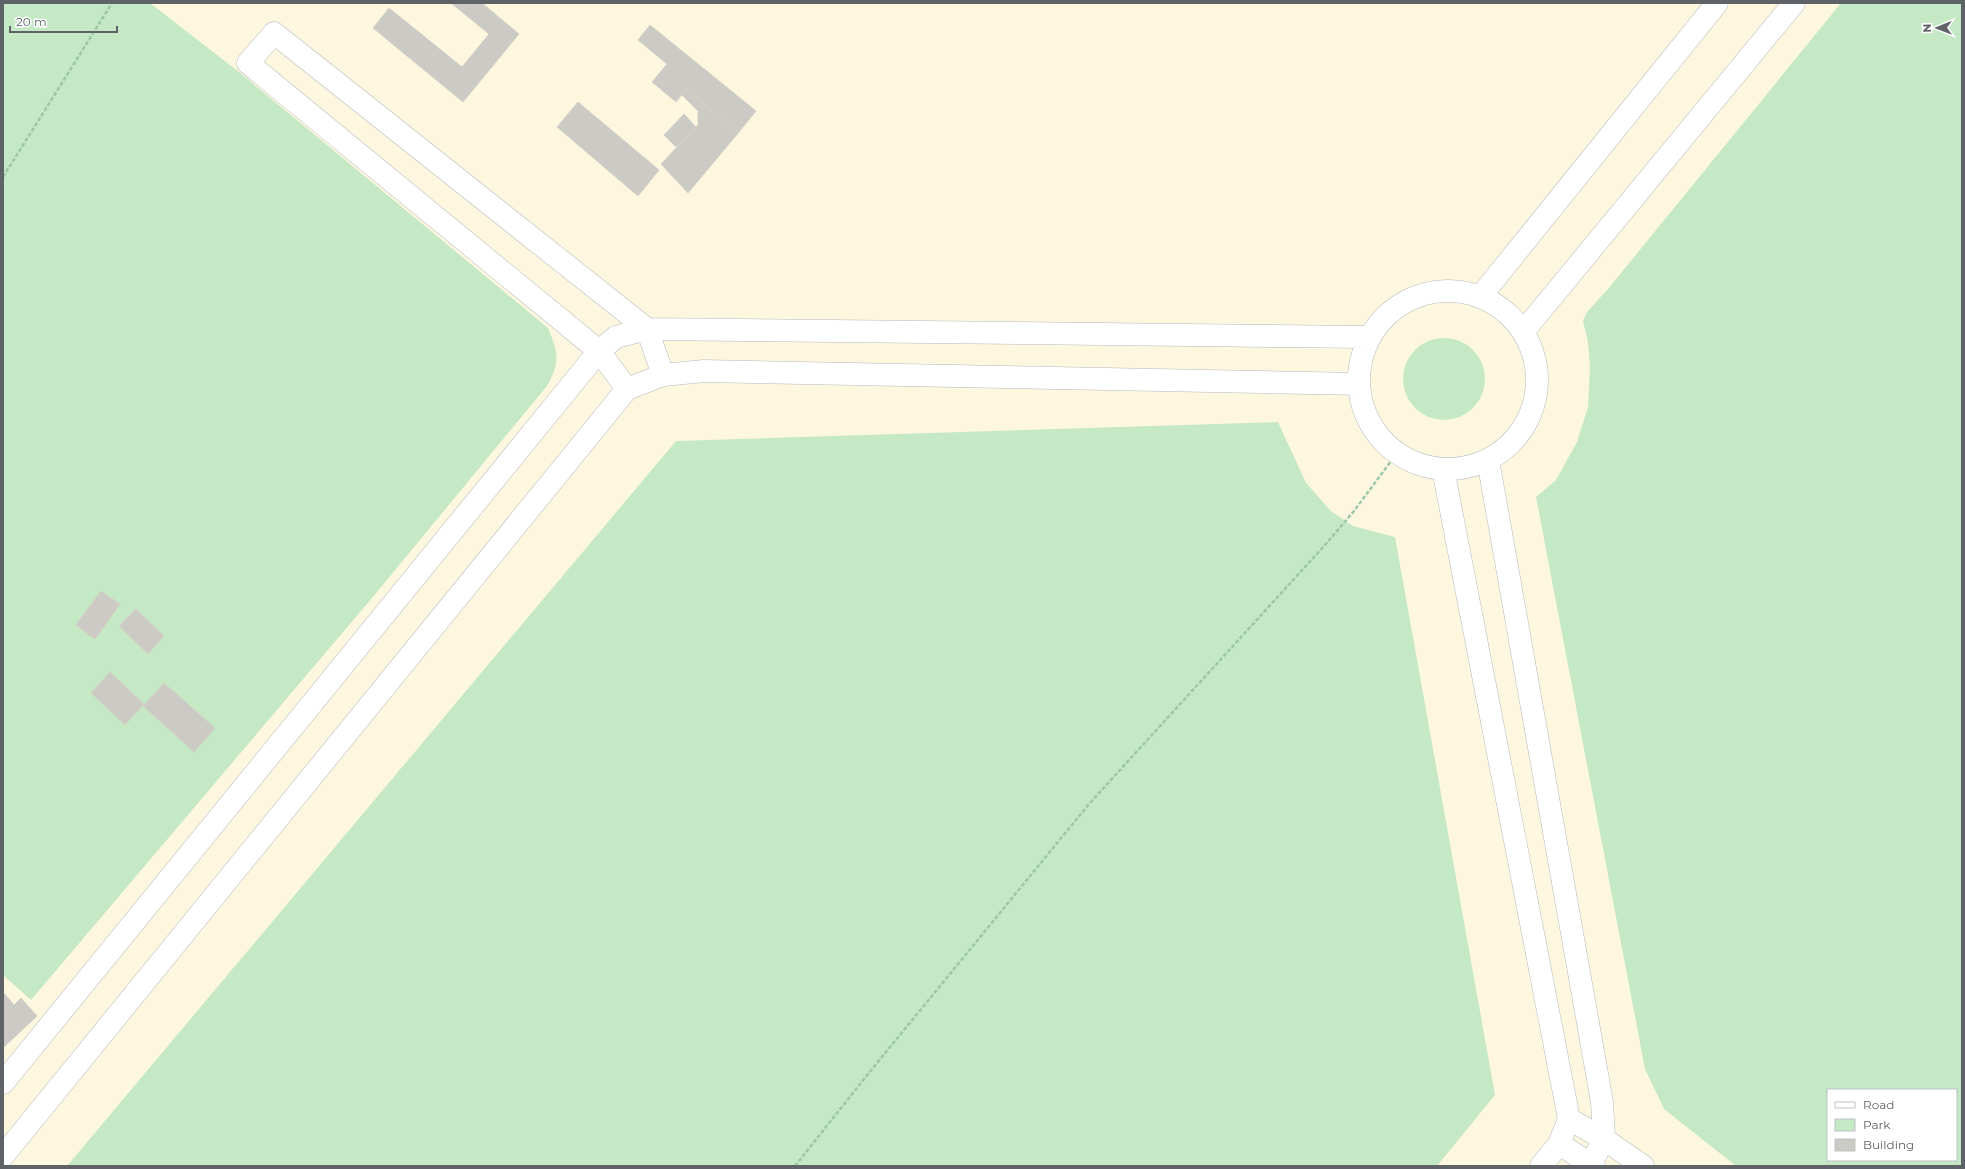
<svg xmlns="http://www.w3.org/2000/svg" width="1965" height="1169" font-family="Montserrat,sans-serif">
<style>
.commercial{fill:#fef7e0;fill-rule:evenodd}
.green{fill:#c5e8c5;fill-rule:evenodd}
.building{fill:#cccac5;stroke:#d6d1c6}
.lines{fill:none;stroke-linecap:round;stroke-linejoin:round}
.minor-casing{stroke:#b5b8bc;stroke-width:23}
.path{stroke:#9cc7a9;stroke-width:2.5;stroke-dasharray:4 2;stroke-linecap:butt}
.minor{stroke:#fff;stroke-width:22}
</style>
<rect width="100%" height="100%" fill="#f1efe8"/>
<path class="commercial" d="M3,3H1962V1166H3ZM1828,1090H1956V1160H1828Z"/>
<path class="green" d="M3,3H150L239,72L548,328C558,353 561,361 547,386L372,598L31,1000L3,975Z
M1841,3H1962V1166H1736L1664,1109L1645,1069L1536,497L1556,480L1577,442L1588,407L1590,368L1588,342L1583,321L1587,312L1608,289ZM1828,1090H1956V1160H1828Z
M1403 379a41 41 0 1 1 82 0a41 41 0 1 1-82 0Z
M1278,422L1306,483L1331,511L1353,526L1395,537L1495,1095L1437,1166H67L676,441Z"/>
<path class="building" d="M451,3H482L519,34L463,102L373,28L389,8L462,67L489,34Z
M650,25L756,111L739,132L686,90L676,102L652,82L667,64L638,40Z
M686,90L739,132L688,193L661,164L698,125V111L682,95Z
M578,102L659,170L638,196L557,127Z
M684,114L696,127L676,147L664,135Z
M101,591L120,604L95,639L76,625Z
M136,609L164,636L148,654L119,626Z
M110,672L144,704L125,725L91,693Z
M164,683L215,728L194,752L143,706Z
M3,992L14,1005L21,998L37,1016L3,1048Z"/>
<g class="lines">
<g class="minor-casing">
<path id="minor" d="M1359 380a89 89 0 1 1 178 0a89 89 0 1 1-178 0Z
M1480,297L1717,3
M1523,332L1794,3
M627,389L599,351L248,63L274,33L647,329L663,375
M1488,460L1602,1102L1604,1139L1590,1166
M1443,469L1569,1119L1559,1144L1541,1166
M3,1083L599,351L616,337L647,329L1370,337
M1569,1119L1604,1139L1643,1166
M1559,1144L1594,1166
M3,1156L627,389L663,375L704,371L1359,384"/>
</g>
<path class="path" d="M3,177L112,3
M795,1166L868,1074L1089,804L1325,545L1354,511L1397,453"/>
<use href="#minor" class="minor"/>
</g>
<rect width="1965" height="1169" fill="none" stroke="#5f6368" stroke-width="8"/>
<rect x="1827" y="1089" width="130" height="72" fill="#ffffff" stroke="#bfc1c3"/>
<rect x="1835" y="1102" width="20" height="6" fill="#ffffff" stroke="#bfc1c3"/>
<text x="1863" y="1109" font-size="12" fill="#5f6368">Road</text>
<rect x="1835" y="1119" width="20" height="12" fill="#c5e8c5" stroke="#bfc1c3"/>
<text x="1863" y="1129" font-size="12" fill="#5f6368">Park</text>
<rect x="1835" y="1139" width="20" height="12" fill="#cccac5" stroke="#bfc1c3"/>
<text x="1863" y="1149" font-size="12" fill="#5f6368">Building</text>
<g transform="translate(1937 28) rotate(269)" stroke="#ffffff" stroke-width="3" paint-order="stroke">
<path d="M0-3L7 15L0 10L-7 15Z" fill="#5f6368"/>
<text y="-6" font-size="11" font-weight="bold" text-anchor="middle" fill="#5f6368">N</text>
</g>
<path d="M10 26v6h107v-6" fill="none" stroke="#5f6368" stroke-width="2"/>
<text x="16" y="26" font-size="12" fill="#5f6368" stroke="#ffffff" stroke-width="3" paint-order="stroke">20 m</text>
</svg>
